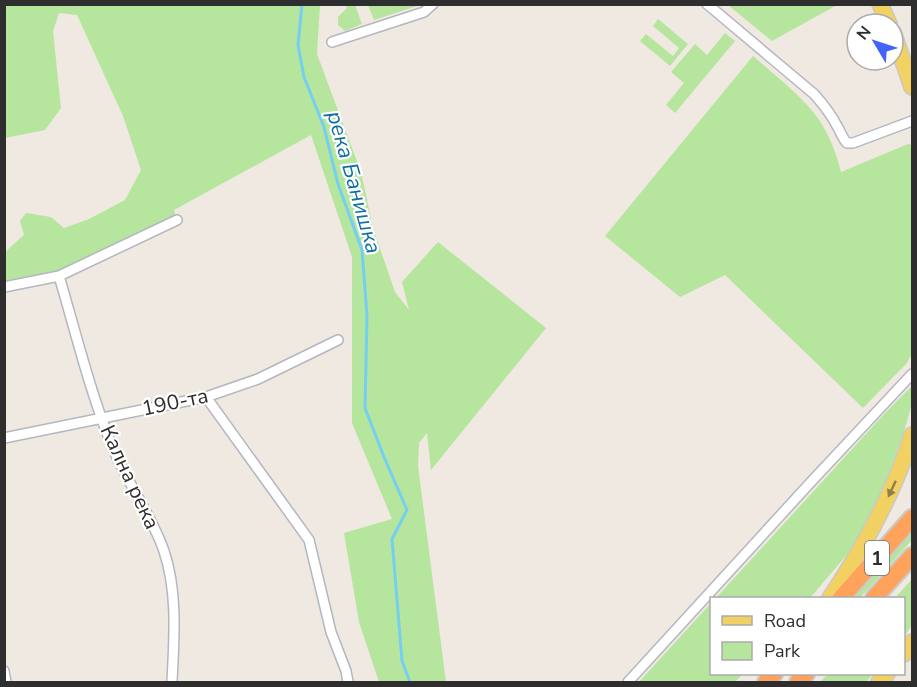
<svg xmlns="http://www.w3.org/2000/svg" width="917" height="687" font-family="'Nunito Sans',sans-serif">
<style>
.green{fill:#b6e59e}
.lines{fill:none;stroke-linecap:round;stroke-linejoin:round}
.stream{stroke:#75cff0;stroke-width:3}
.street-casing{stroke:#b4b7c1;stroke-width:12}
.primary-casing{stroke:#c9c9c9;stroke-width:18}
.highway-casing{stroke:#c9c9c9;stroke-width:20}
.street{stroke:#fff;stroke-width:9}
.primary{stroke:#f2d163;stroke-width:15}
.highway{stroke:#ffa35c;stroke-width:16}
.oneway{fill:#908048}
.labels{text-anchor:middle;stroke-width:4.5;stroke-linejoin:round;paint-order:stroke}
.shield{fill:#fff;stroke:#6d6d6d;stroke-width:1.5}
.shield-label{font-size:20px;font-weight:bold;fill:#2e2e2e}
.street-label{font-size:21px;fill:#2e2e2e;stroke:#fff}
.water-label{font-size:22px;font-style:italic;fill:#0d6fa3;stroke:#fff}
</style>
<rect width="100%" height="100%" fill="#efe9e1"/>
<path class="green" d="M5,5H320L317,54L361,172L373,228L395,292L409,310L402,282L438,242L546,328L431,470L427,433L419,443L418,466L446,682H379L359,622L344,533L392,519L352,423V257L311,135L174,210L176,217L59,272L5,283L4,253L24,235L20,221L26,213L51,217L64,228L89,219L125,200L141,170L123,116L77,15L59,13L53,31L61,108L45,130L5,138Z
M347,5H355L362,24L345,31L338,25V17L346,9Z
M368,5H420L374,20Z
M728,5H837L772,41Z
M658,19L688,44L670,66L640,41L646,34L673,56L679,48L653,26Z
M725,33L735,41L675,113L666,105L684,83L671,72L695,44L707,55Z
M753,56C770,71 793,89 808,106C825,124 835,148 841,172L908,144L912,145V353L907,363L863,408L725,275L680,297L605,236Z
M912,386V403L904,432L888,475L872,512L850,551L810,598H716L885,413Z
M912,533V540L860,598H854Z
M912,579V625L904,637V598H895Z
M711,603L712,674H743L735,682H639Z
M828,674H873L866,682H820Z"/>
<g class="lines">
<path class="stream" d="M302,4L298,45L304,77L324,127L338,184L362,250L367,315L365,408L384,457L407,510L392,539L402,661L410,682"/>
<g class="street-casing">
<path id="street" d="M707,4L814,94C823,104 831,114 837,126C841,132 842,138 847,143H853L912,121
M332,42L424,12L433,4
M59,276C75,330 89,388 110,441C124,479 151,513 164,551C178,593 174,639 172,682
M4,287L59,276L177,220
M206,397L309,540L331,632L346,671L348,682
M4,438L206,397L258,379L338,340
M4,671L6,682
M628,682L810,483L912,374"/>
</g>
<g class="primary-casing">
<path id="primary" d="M880,4L889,24
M893,32L912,87
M830,598C864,547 894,493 912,435
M904,654L912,642
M879,682L887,674"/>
</g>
<g class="highway-casing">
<path id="highway" d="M841,598L912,518
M874,598L912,556
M766,682L774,674
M798,682L806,674"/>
</g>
<use href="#street" class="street"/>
<use href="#primary" class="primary"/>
<use href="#highway" class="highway"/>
</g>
<defs><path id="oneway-solid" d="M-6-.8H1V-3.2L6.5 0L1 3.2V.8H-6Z" transform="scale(1.5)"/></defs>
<use class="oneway" href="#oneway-solid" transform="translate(892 489) rotate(115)"/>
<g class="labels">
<rect class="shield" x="865" y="541" width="24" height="34" rx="4.5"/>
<g class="shield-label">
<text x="877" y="565">1</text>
</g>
<g class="street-label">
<text transform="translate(175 402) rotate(-12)" y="7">190-та</text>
<text transform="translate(130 477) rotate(65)" y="7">Кална река</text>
</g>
<g class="water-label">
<text transform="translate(355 182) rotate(74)" y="8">река Банишка</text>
</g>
</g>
<rect width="917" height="687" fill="none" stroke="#2e2e2e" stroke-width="12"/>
<rect x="710" y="597" width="195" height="78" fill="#ffffff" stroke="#ababab" stroke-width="1.5"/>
<rect x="722" y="616" width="30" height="9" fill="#f2d163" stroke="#ababab" stroke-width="1.5"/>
<text x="764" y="627" font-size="18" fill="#2e2e2e">Road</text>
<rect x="722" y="642" width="30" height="18" fill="#b6e59e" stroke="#ababab" stroke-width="1.5"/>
<text x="764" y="657" font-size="18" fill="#2e2e2e">Park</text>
<g transform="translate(875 42) rotate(309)"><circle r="28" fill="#ffffff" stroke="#ababab" stroke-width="1.5"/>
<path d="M0-4.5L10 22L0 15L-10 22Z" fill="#4264fb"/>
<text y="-9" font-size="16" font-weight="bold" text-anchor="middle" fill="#2e2e2e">N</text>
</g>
</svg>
